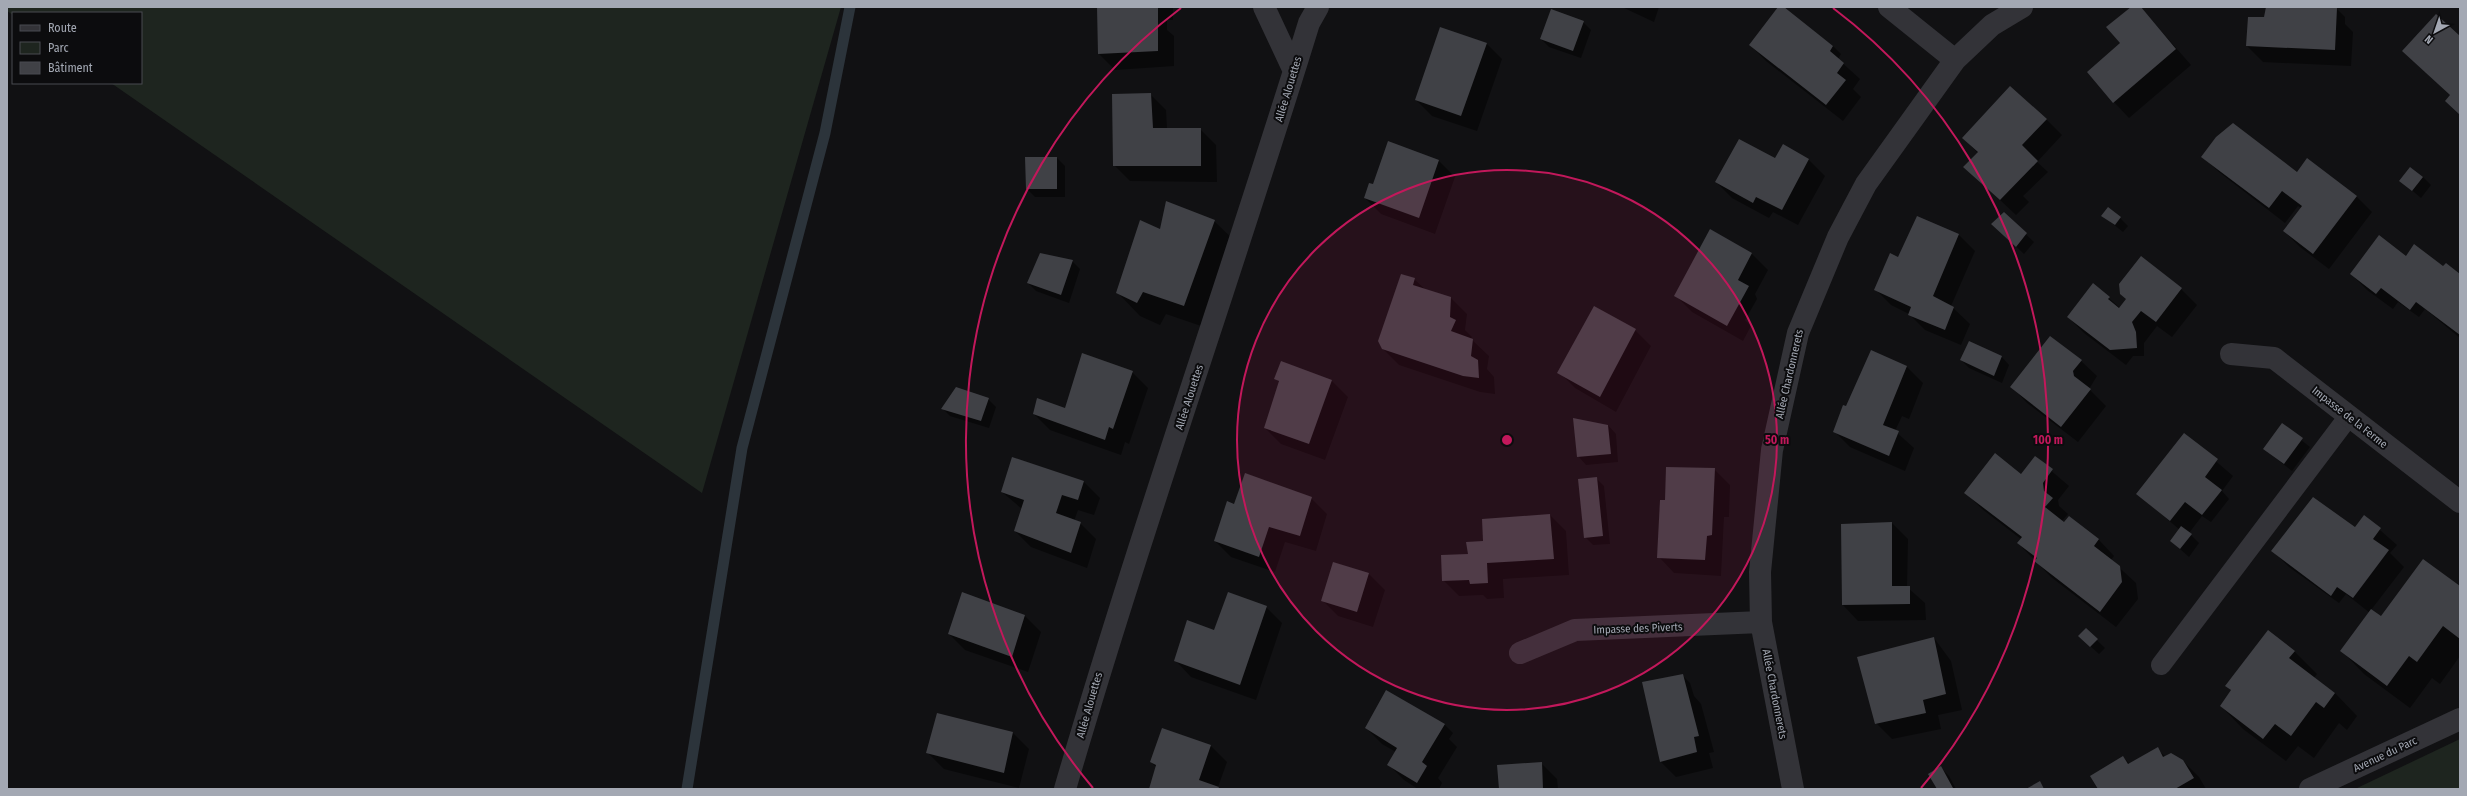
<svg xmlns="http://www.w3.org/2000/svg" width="2467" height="796" font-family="'Fira Sans Condensed',sans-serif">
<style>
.green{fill:#1e251f}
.shadow{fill:#0007}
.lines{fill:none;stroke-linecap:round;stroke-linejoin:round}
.stream{stroke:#2c343b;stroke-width:11}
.building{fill:#404146}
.service{stroke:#333338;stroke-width:20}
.minor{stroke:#333338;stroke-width:22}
.ring{fill:none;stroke:#c2185b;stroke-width:2}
.labels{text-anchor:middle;stroke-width:4;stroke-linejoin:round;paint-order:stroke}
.street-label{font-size:11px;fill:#a3a8b3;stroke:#0c0c0e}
.centre{fill:#c2185b;stroke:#0c0c0e;stroke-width:2}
.ring-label{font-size:12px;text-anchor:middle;font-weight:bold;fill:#c2185b;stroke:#0c0c0e;stroke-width:4;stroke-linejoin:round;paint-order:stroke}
</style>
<rect width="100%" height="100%" fill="#111113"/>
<path class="green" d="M7,7H841L702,493L111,83H141V13H13V15L7,11Z
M2460,739V789H2355Z"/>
<path class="shadow" d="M1098,7H1173V20H1167V30L1174,36V66L1115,70L1099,54Z
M1622,7H1659L1654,22Z
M1780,7L1833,46L1841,54L1838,59L1860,79L1853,89L1861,97L1843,121L1766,61L1750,45Z
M2132,7H2140L2191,65L2129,118L2114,102L2122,43Z
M2267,7L2337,9L2345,17V24L2353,32L2351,66L2263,62L2247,46L2265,18Z
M2436,15L2460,37V114L2447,101L2451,96L2403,51Z
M1583,22L1591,30L1581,58L1549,47L1541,39Z
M1486,43L1502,59L1477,131L1432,116L1416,100Z
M1150,94L1166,110L1167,129H1200L1216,145L1217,182L1130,181L1114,165Z
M2046,119L2062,135L2037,162L2048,172L2023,196L2029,202L2016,215L1965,167L1978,153L1963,138Z
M1783,146L1809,160L1825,176L1798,225L1773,212L1769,218L1732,198L1716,182L1775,159Z
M2203,157L2297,173L2356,196L2372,212L2329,269L2300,247L2284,231L2301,208L2298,206L2285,223L2219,172Z
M1057,158L1065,166V197H1035L1027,189Z
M1439,161L1455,177L1435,234L1381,214L1365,198L1374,185Z
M2423,177L2431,185L2421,198L2401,181Z
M2004,214L2034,242L2024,254L2001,232Z
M2103,216L2120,218L2128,226L2123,232Z
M1917,217L1959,235L1975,251L1951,306L1970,324L1961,345L1925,330L1909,314L1891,305L1875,289L1899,259Z
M1214,221L1237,243L1207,328L1166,314L1160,325L1140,316L1118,293L1160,230Z
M1711,231L1752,254L1768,270L1755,294L1757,299L1745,320L1751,326L1743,341L1692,312L1676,296Z
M2141,257L2181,289L2197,305L2172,337L2157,326L2144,343V356H2133L2126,365L2084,333L2068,317L2093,284L2120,308L2127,300Z
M2406,257L2460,275V338L2425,309L2419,317L2398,302L2393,309L2367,290L2351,274Z
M1072,261L1080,269L1069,303L1036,291L1028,283Z
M1414,279L1426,290L1451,298L1467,314L1465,330L1472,337L1471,339L1489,356L1487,369L1494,377L1495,394L1480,392L1399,365L1383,349Z
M1635,330L1651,346L1616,412L1575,388L1559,372Z
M1871,351L1907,367L1923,383L1909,419L1902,416L1895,431L1914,448L1905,471L1850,447L1834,431L1847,408Z
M2001,356L2009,365L2002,383L1969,368L1961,360Z
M2081,361L2097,376L2089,389L2106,406L2078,442L2027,403L2012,387Z
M1281,363L1332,381L1348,397L1325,460L1281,444L1265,428L1280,383L1275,378Z
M1132,372L1148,388L1129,444L1125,442L1121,455L1050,430L1034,414L1065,410Z
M988,399L996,407L989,428L950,416L942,408Z
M1608,425L1616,434L1618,462L1586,465L1578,456Z
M2282,425L2310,447L2292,471L2264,449Z
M2184,434L2233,476L2222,491L2229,499L2211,522L2202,516L2189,533L2199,543L2189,557L2171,541L2180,530L2138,494Z
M2035,457L2069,486L2058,500L2059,506L2068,514L2062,521L2064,523L2069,517L2099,540L2114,556L2111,560L2136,583L2138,599L2116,627L2051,577L2018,543L2021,539L1982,509L1966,493L2021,475Z
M1013,458L1084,482L1100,498L1094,515L1078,510L1074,521L1080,523L1096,539L1087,568L1031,547L1015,531L1022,509L1002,492Z
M1714,469L1730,485L1729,517H1724L1721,576L1674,573L1659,557L1666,501Z
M1596,478L1604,486L1610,544L1593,545L1585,537Z
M1311,498L1327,514L1316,551L1285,542L1275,572L1231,557L1215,541L1235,505Z
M1550,515L1566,531L1569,575L1503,579L1504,598L1487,599L1483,595L1459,596L1443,580L1484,542Z
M2364,516L2397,545L2390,553L2404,567L2371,610L2385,620L2460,588V656L2440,684L2432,678L2410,708L2364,674L2342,651L2370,613L2346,594L2339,603L2289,567L2273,551L2355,528Z
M1892,523L1908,539L1907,587L1925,603L1926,620L1858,621L1843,605Z
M1334,563L1369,574L1385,590L1373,627L1338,616L1322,600Z
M1266,607L1282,623L1256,700L1191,677L1176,661L1214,631Z
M1025,616L1041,632L1028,672L965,650L949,634Z
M2086,630L2105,648L2099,654L2088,644Z
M1934,638L1951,661L1962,710L1938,715L1941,729L1892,739L1876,723Z
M2294,651L2317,674L2314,678L2335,693L2357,716L2347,730L2339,723L2314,758L2298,746L2286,761L2243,729L2221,706L2232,691L2227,686Z
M1682,675L1690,683L1694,696L1701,704L1714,752L1709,753L1713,768L1676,777L1660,761Z
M1387,692L1445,725L1453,733L1449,739L1457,747L1438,778L1442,783L1439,789H1418L1404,780L1388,764L1396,752L1382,744L1366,728Z
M1163,729L1211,746L1227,762L1218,787L1219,789H1150L1156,767L1151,762Z
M1013,733L1029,749L1019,788L944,769L928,753Z
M2157,749L2166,757L2183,761L2199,777L2206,789H2099L2123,757L2130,764Z
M1541,763L1557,779L1558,789H1500Z
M1941,768L1949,776L1956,789H1937Z"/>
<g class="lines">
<path class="stream" d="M687,789L742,448L825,133L850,7"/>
</g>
<path class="building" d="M1097,7H1158V51L1098,54Z
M1778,7H1784L1833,46L1830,51L1844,63L1837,73L1846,80L1826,105L1749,45Z
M2131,7H2141L2176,49L2113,103L2087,72L2120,43L2106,27Z
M2266,7L2337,8L2335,50L2246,46L2248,17H2264Z
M1551,9L1584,21L1573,51L1540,39Z
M2436,14L2460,36L2459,114L2445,101L2450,95L2402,51Z
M1440,27L1487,43L1461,116L1415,100Z
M2010,86L2047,119L2022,145L2038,161L2000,200L1963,167L1978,152L1962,138Z
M1151,93L1153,128H1201V166H1113L1112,94Z
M2233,123L2297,172L2307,158L2357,196L2313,254L2283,231L2302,206L2282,191L2269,208L2201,157L2216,137Z
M1739,139L1775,158L1783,144L1809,159L1782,210L1756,197L1753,203L1715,182Z
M1388,141L1439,160L1419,218L1364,198L1369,183L1373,184Z
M1025,157H1057V189H1026Z
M2410,167L2423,177L2412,191L2399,181Z
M1166,201L1215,220L1184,306L1143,292L1137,303L1116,293L1140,220L1160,229Z
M2108,207L2121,217L2115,225L2101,216Z
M2004,212L2027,233L2016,247L1991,224Z
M1917,216L1959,234L1933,296L1954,307L1945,330L1908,315L1911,307L1874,290L1890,253L1898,257Z
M1710,229L1752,253L1738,280L1749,286L1727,326L1674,296Z
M2379,235L2406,256L2414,244L2443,266L2446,263L2460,274V335L2416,302L2410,310L2381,288L2376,294L2350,274Z
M1040,253L1073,260L1061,295L1027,283Z
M2141,256L2182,288L2156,322L2141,311L2132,322L2136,332L2137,348L2110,350L2067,317L2093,283L2110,297L2108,299L2119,308L2126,299L2120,294L2119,284Z
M1401,274L1415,278L1413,285L1451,297L1450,317L1456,320L1451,331L1473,339L1471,356L1478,360L1479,378L1463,376L1382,349L1378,341Z
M1594,306L1636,329L1600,397L1557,373Z
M2050,336L2082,360L2073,371L2074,376L2091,389L2061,427L2010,387Z
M1969,341L2002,356L1994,376L1960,360Z
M1871,350L1907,366L1883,425L1899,431L1889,456L1833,432L1843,405L1846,406Z
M1082,353L1133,371L1113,429L1109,427L1105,440L1033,414L1037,398L1065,408Z
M1281,361L1332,380L1309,444L1264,428L1279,381L1274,379Z
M956,387L989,398L981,421L941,409Z
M1573,418L1608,425L1611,454L1577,457Z
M2282,423L2303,438L2284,464L2263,449Z
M2184,433L2218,459L2205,477L2222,490L2202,515L2185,502L2170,521L2136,494Z
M1995,453L2021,474L2035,456L2053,469L2043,483L2044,491L2053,498L2045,507L2064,522L2069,516L2099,539L2094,546L2120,566L2122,582L2100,612L2034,561L2037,558L2017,543L2022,537L1964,493Z
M1012,457L1084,481L1078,500L1062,495L1056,513L1081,522L1071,553L1014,531L1024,500L1001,492Z
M1666,467L1715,468L1712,535L1707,536L1705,560L1657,558L1660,500H1665Z
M1245,473L1312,497L1300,536L1269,527L1259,557L1214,541L1227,501L1234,504Z
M1597,477L1603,536L1584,538L1578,479Z
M2313,497L2355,527L2364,515L2381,528L2373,539L2389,550L2353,598L2337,587L2331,596L2271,551Z
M1550,514L1554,559L1487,563L1488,583L1470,584L1469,580L1442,581L1441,555L1468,554L1466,542L1483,541L1482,519Z
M1892,522V586H1910V604L1842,605L1841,524Z
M2181,526L2192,534L2180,549L2170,541Z
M2423,559L2460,586V639L2443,626L2417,662L2409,656L2387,686L2340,651L2371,609L2381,616Z
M1333,562L1369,573L1357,612L1321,601Z
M962,592L1025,615L1012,657L948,634Z
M1228,592L1267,606L1240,685L1174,661L1187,620L1214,630Z
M2086,628L2098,639L2090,647L2078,636Z
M2268,630L2295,651L2289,658L2335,693L2324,708L2316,702L2291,736L2275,724L2263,739L2220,706L2231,690L2225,686Z
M1934,637L1946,694L1923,700L1926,713L1875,724L1857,657Z
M1683,674L1699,736L1694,737L1697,752L1660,762L1642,682Z
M1386,690L1445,724L1422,762L1427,766L1417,783L1387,765L1397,748L1365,728Z
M937,713L1013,732L1004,773L926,753Z
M1162,728L1211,745L1199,780L1219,787L1218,789H1149L1156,765L1150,762Z
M2158,747L2163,757L2171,753L2183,760L2194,778L2175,789H2098L2090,776L2123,756L2128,764Z
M1542,762L1543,789H1499L1497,765Z
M1941,766L1953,788L1952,789H1937L1928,774Z
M2040,781L2044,789H2026Z"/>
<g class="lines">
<path class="service" d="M2161,665L2349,416"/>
<path class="minor" d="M1264,7L1294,71
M1889,7L1955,60
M2231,354L2274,358L2460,502
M1520,653L1575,630L1761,622
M1065,789C1140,532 1230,279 1309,23L1318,7
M1793,789L1761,622L1760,572L1772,450L1798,333L1838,237L1866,184L1955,60L1992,25L2022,7
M2310,789L2460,719"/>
</g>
<circle cx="1507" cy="440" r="270" fill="#c2185b" fill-opacity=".12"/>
<g class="ring">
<circle cx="1507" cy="440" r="270"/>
<path d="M1093 788A541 541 0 0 1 1181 8M1833 8A541 541 0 0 1 1921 788"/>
</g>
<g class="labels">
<g class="street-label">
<text transform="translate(1288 89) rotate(-73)" y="4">Allée Alouettes</text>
<text transform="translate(1789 374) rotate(-77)" y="4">Allée Chardonnerets</text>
<text transform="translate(1189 397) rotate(-72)" y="4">Allée Alouettes</text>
<text transform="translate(2350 417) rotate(38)" y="4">Impasse de la Ferme</text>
<text transform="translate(1638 628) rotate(-2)" y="4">Impasse des Piverts</text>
<text transform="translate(1775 694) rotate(79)" y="4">Allée Chardonnerets</text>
<text transform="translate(1089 705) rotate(-74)" y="4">Allée Alouettes</text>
<text transform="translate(2385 754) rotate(-25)" y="4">Avenue du Parc</text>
</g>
</g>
<circle cx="1507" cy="440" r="6" class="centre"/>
<g class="ring-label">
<text x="1777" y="444">50 m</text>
<text x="2048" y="444">100 m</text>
</g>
<rect width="2467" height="796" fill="none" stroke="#a3a8b3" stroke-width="16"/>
<rect x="12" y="12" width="130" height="72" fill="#0c0c0e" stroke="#484a50"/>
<rect x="20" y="25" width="20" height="6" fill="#333338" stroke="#484a50"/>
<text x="48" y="32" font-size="12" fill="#a3a8b3">Route</text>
<rect x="20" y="42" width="20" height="12" fill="#1e251f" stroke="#484a50"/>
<text x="48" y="52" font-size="12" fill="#a3a8b3">Parc</text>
<rect x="20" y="62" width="20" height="12" fill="#404146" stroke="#484a50"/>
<text x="48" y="72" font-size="12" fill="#a3a8b3">Bâtiment</text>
<g transform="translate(2435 32) rotate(220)" stroke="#0c0c0e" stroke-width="3" paint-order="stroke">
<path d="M0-3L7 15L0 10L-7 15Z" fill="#a3a8b3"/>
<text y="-6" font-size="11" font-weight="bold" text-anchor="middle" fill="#a3a8b3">N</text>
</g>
</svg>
